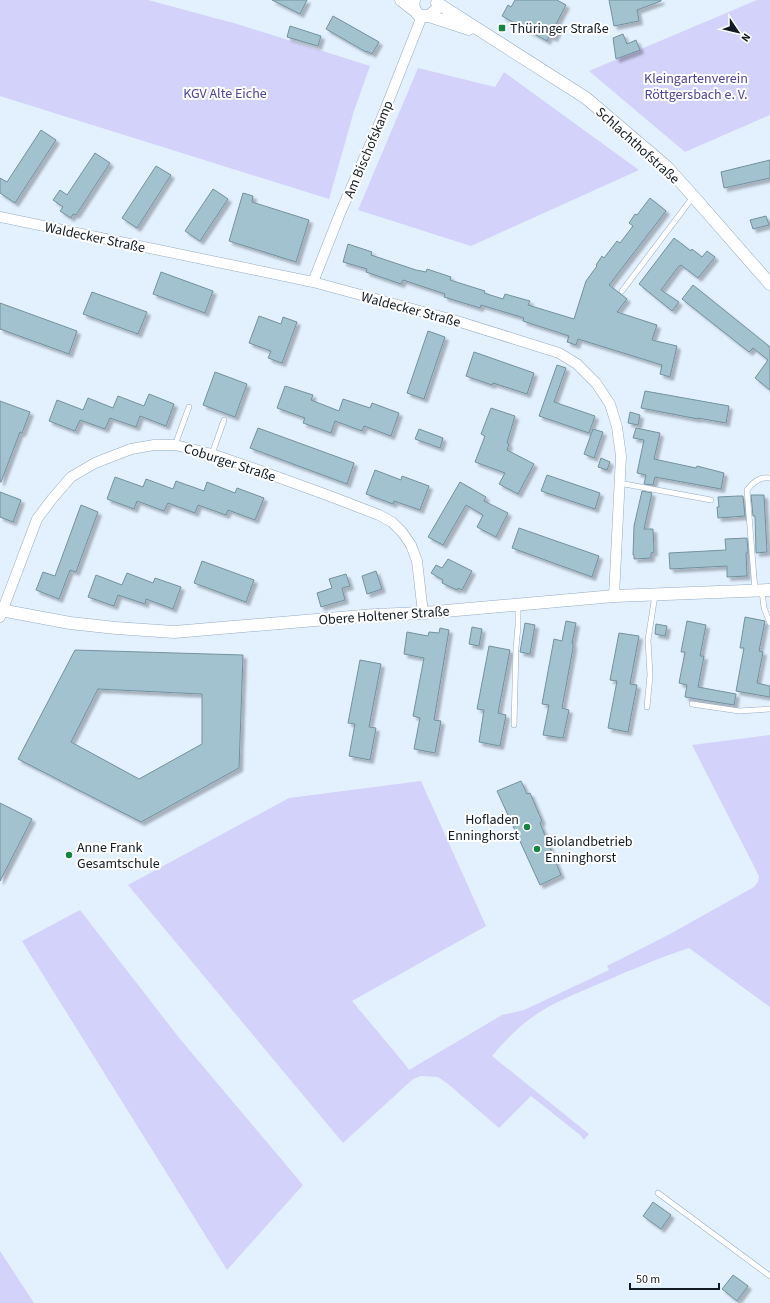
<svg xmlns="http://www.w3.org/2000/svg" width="770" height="1303" font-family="'Source Sans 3',sans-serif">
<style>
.green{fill:#d3d2fa}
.building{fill:#a2c2d0;stroke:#73919f;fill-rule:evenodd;filter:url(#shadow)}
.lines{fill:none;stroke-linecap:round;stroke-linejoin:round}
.service-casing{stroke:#95acc2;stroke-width:6}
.minor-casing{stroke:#95acc2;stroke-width:11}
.tertiary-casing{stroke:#95acc2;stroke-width:13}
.service{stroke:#fff;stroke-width:5}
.minor{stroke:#fff;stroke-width:10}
.tertiary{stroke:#fff;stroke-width:12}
.poi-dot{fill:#17853d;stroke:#fff;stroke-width:1.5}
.labels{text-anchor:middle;stroke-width:4;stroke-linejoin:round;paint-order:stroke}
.poi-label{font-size:14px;fill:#121b23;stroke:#fff;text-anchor:start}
.park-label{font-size:14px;fill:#4f429a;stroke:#fff}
.street-label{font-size:14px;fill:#121b23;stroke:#fff}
</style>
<defs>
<filter id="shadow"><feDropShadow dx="3.5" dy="3.5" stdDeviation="1" flood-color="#0004"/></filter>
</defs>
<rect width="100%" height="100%" fill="#e3f1ff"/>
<path class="green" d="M0,0H148L237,24L370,66L354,111L329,199L0,96Z
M757,0H770V115L685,152L589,71Z
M418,68L495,87L504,72L639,170L471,246L358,210Z
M770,735V1007L689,948C655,959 622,974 589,988C571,996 550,1004 534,1016C518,1027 505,1041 492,1056L589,1134L584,1140L580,1135L531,1096L499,1128L448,1084L438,1077L421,1076L413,1079L343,1143L128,885L289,798L421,781L486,926L352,1001L404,1063L409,1070L502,1015L524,1010L609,970L607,966L670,934L754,887L758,882L759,876L692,745Z
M80,910L180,1039L303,1185L227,1270L22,941Z
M0,1251L34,1303H0Z"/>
<path class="building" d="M272,0H307L300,14Z
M515,0H557L566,5L554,28L558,30L554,38L549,36L547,41L502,16L508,5L511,7Z
M609,0H661V1L637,10L639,21L614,26Z
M333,16L379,42L372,54L367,51L366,52L326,29Z
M290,26L321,36L318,46L287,37Z
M623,34L627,44L636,40L640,50L616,59L613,38Z
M41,130L56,140L15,203L0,193V178L7,182Z
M95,153L110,163L76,215L73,214L71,218L60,211L63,207L53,200L60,190L67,195Z
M770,160V178L724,188L721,172Z
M156,166L171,175L137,228L122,218Z
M213,189L228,199L200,241L185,231Z
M243,193L253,196L252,202L309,220L296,262L229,241Z
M650,198L666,211L609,285L627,299L617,312L657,325L652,340L677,346L670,377L660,374L662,365L578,339L576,345L567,342L569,336L523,321L524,318L481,305L480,308L444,297L445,294L403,280L401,284L366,272L367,269L343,262L348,244L372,252L371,255L416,270L426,272L427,269L451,277L450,280L485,291L484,293L503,299L505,294L530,301L528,305L574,319L586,281L597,266L596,265L602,256L604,258L617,241L620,243L633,226L629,223L635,214L637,215Z
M766,216L769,225L753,229L750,220Z
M674,238L691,251L692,249L702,257L707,251L715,257L698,278L681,265L678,267L661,290L679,302L672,311L639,284Z
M161,272L213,291L205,313L153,294Z
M693,285L770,347V390L755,378L768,360L753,348L749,352L682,299Z
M92,292L147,312L138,334L83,314Z
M0,303L77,331L69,354L0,329Z
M259,316L281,324L283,317L297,322L282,363L268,358L271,351L249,343Z
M428,331L445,337L424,399L407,393Z
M474,352L534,373L527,394L493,383L492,385L466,376Z
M557,365L566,368L554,402L595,416L589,433L539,416Z
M215,372L247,384L235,417L203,405Z
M285,386L313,395L311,400L339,411L343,399L370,408L372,403L399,413L391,436L364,426L362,431L335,421L331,433L303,423L305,418L277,408Z
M645,391L729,406L726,423L698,418V419L641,408Z
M149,394L174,404L166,426L140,416L136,427L110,418L105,429L80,420L75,431L49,421L57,400L83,410L88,398L113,408L118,396L144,406Z
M0,401L30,412L22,433L20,432L1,482H0Z
M491,408L515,416L507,443L509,444L507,450L534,464L518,494L499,484L505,473L475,462L485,436L481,434Z
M630,412L640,415L638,425L628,423Z
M258,428L354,463L347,484L250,448Z
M636,428L660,433L654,459L696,468L697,466L724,473L721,489L655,477L653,485L644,484L646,475L637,473L644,440L633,438Z
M419,429L443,438L440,448L415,439Z
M593,429L603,432L594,458L584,454Z
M601,458L610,462L607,470L598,467Z
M375,470L401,480L402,476L429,486L420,510L394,501L393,504L366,494Z
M547,475L600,493L595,509L541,491Z
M115,477L143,487L146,479L173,489L176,481L204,491L207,482L235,493L237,488L264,498L255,520L228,510L226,515L198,505L195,513L168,503L164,511L137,501L134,509L107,499Z
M460,482L486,497L484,501L508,513L496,537L477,527L483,515L466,505L443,545L428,537Z
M642,491L652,493L644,529H653L654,552L651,553V558L634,559V555H633L634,526Z
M0,492L21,500L13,522L0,517Z
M751,495H764L767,552L756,553L755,516H753Z
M738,496H743L745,516L718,518L717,507H719L718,497Z
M81,505L98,512L76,572L70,570L59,599L36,590L43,572L55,576Z
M519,528L599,556L592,577L512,548Z
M747,538L748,553H746L747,576L727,577V566L670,569L669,553L726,550L725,539Z
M448,559L472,571L462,590L458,588L457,590L442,583L443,580L431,573L436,565L442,568Z
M202,561L254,580L246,602L194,583Z
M376,571L382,589L367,594L362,576Z
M127,573L153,583L155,578L181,587L173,609L146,599L145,604L118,595L114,606L88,597L96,575L122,585Z
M346,574L350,586L342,588L345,600L321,607L317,593L332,588L329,579Z
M745,617L765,621L759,651L763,652L757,683L770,686V697L736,691L744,648H740Z
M566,621L576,623L572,643H573V648L562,708L569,710L563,738L543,735L549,705L542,704L554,639L562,641Z
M687,621L706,625L700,656H704L698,687L736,694L734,705L685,697L687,685L679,683L685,652H681Z
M525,623L535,625L530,654L520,652Z
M656,624L667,626L665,636L655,634Z
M472,627L482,629L479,646L469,644Z
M440,628L449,630L434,720L441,721L435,753L414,749L420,718L413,716L424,658L404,654L407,632L428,636L429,632L439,633Z
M619,633L639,636L630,684L637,685L628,732L608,728L617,681L610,680Z
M489,646L510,650L498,713L506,715L500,746L479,742L484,710L477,709Z
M75,650L243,655L239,768L141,822L18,759ZM98,689L202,694V744L139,779L71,742Z
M360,660L381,664L369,727L376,728L370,760L349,756L355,724L348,723Z
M521,781L527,794L530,793L542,821L540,823L561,875L540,885L497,791Z
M0,803L32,819L0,881Z
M653,1202L671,1215L661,1229L643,1216Z
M733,1275L748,1286L737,1301L722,1289Z"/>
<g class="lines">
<g class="service-casing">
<path id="service" d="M622,291L693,197
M175,445L189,407
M212,454L224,420
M619,483L711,500
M755,590L747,490C753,482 760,476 770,478
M762,591L764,608L770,623
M692,704L739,711L770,709
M647,707L650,675L648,640L655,595
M514,725L516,648L518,626V605
M658,1193L770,1276"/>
</g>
<g class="minor-casing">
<path id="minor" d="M0,217L313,282L457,321L559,353L577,364L596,383L610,404L617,427L621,456L614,596
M313,282L341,211L381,120L422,16
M0,617L37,519L52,499L71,477L95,463L131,449L154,445H175L212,454L261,471L327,495L379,515L392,522L402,532L411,545L417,561L423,613"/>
</g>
<g class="tertiary-casing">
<path id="tertiary" d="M401,0L414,10
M414,0C412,7 415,12 420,16H429L435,11
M437,3L586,98L667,167L693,196L770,284
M429,16L469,29
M0,610L70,623L116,628L174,632L375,615L423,613L614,596L770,590"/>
</g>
<use href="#service" class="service"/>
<use href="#minor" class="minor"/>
<use href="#tertiary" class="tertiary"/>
</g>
<g class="poi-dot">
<rect x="498" y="24" width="8" height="8" rx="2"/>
<circle cx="527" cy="827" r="4"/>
<circle cx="537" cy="849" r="4"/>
<circle cx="69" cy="855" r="4"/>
</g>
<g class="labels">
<g class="poi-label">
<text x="510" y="33">Thüringer Straße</text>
<text x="519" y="824" text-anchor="end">Hofladen<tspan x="519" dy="16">Enninghorst</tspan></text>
<text x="545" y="846">Biolandbetrieb<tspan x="545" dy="16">Enninghorst</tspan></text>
<text x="77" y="852">Anne Frank<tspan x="77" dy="16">Gesamtschule</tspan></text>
</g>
<g class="park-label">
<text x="696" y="83">Kleingartenverein<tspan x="696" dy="16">Röttgersbach e. V.</tspan></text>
<text x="225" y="98">KGV Alte Eiche</text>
</g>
<g class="street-label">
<text transform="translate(638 145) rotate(42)" y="5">Schlachthofstraße</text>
<text transform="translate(368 149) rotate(-67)" y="5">Am Bischofskamp</text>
<text transform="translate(95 237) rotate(12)" y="5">Waldecker Straße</text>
<text transform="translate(411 309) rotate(15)" y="5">Waldecker Straße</text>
<text transform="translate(230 462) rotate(18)" y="5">Coburger Straße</text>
<text transform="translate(384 615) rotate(-4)" y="5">Obere Holtener Straße</text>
</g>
</g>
<g transform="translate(738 32) rotate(125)" stroke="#ffffff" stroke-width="3" paint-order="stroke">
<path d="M0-3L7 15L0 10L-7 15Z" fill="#121b23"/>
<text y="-6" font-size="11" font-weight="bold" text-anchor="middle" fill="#121b23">N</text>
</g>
<path d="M630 1283v6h89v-6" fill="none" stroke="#121b23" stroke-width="2"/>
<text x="636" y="1283" font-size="12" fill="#121b23" stroke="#ffffff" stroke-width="3" paint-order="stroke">50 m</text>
</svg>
